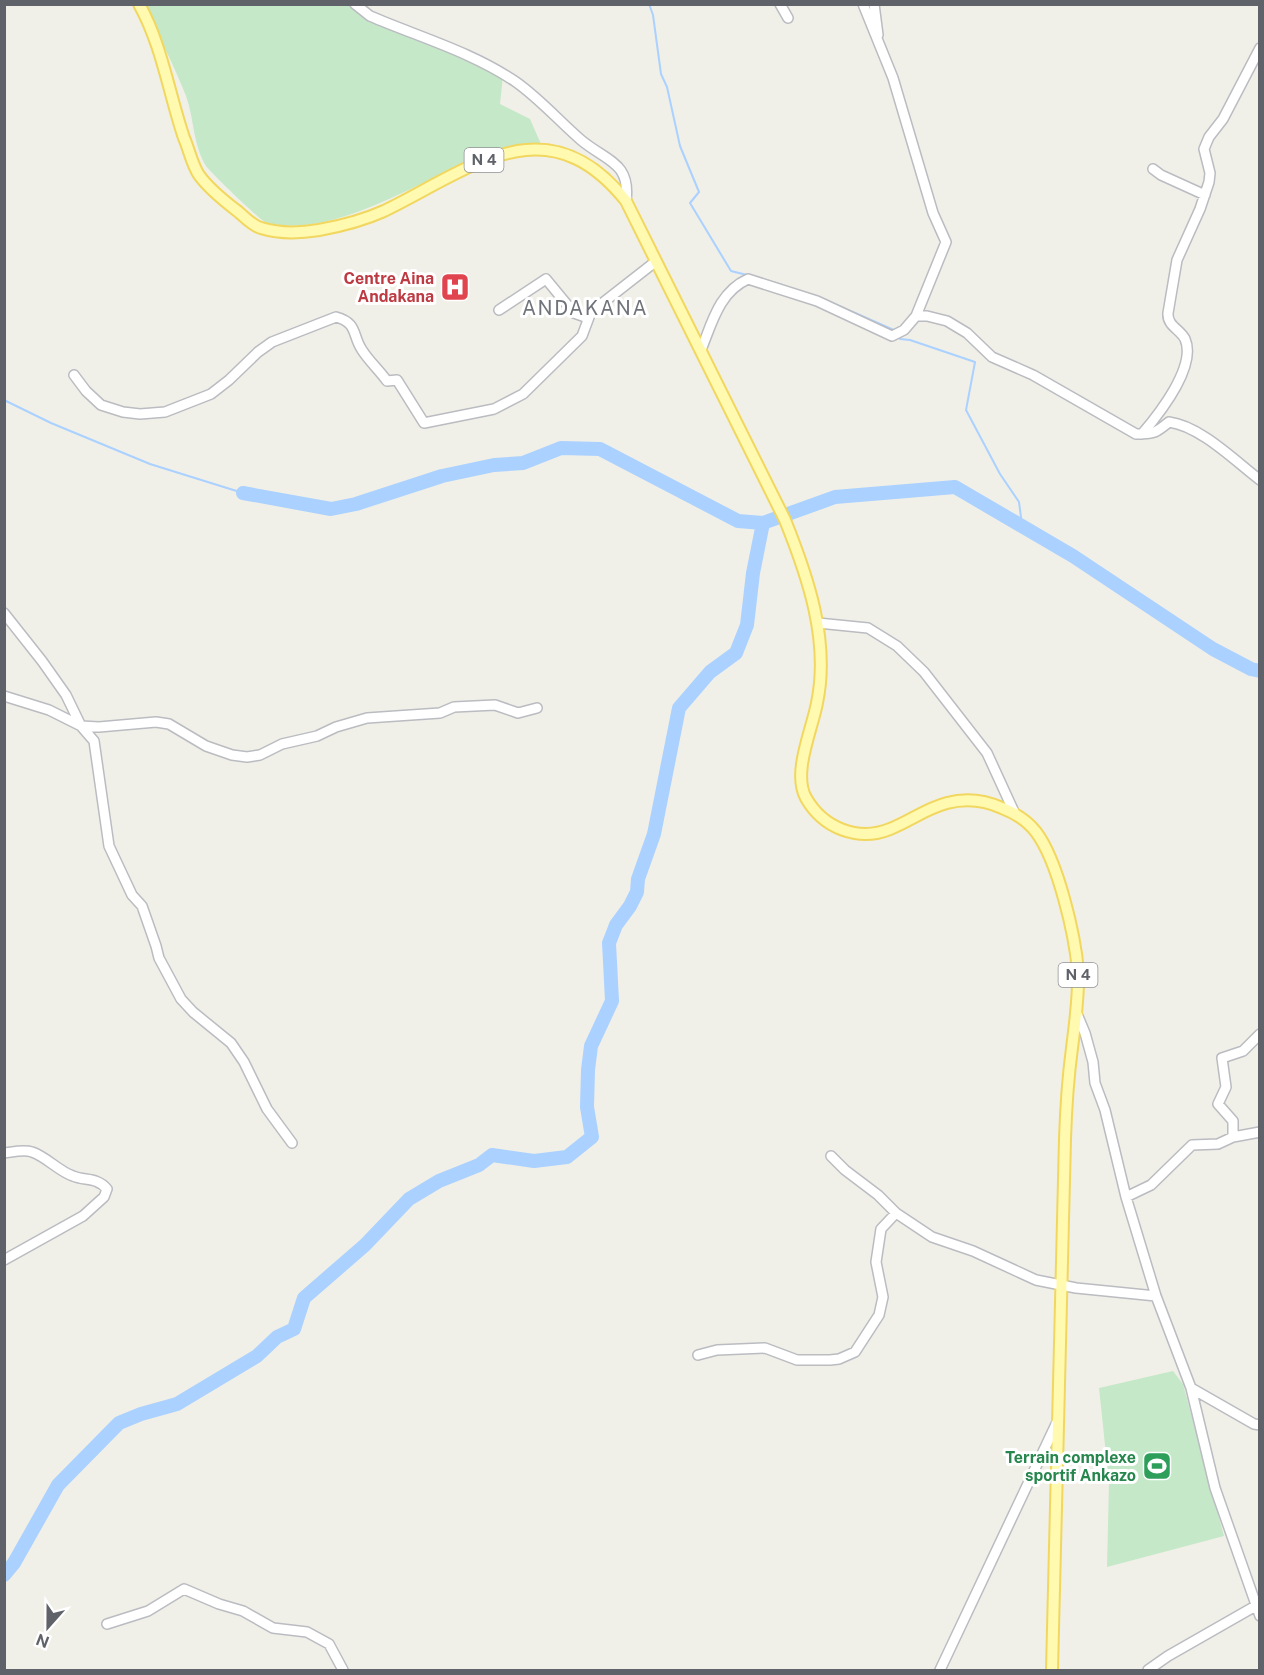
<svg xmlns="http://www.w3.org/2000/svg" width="1264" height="1675" font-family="'Public Sans',sans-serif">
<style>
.green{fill:#c5e8c8}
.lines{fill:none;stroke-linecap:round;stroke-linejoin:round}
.stream{stroke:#aad1ff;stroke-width:2}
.river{stroke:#aad1ff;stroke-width:14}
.minor-casing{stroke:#babcc1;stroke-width:12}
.major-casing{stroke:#f1d760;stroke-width:14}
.minor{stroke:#fff;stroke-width:9}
.major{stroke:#fffaaf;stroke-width:10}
.labels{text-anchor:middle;stroke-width:6;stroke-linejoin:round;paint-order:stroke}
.shield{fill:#fff;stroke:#8f9195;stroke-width:1.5}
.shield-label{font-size:15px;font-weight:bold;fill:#5f6268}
.health-label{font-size:16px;font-weight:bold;fill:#be3a42;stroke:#fff;text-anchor:end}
.leisure-label{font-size:16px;font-weight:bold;fill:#27864d;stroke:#fff;text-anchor:end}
.quarter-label{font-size:20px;letter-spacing:1.5px;fill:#70747a;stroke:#fff}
</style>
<rect width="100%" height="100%" fill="#f1f0e8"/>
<path class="green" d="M145,5H350L392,30L442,49L503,76L500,104L530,119L541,144C513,148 485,155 458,167C406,189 323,240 265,222C260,220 210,172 206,166C193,145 194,118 186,96C174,65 158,35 145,5Z
M1173,1371L1183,1384L1224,1536L1107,1567L1109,1483L1099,1388Z"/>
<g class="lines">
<path class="stream" d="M649,4L653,15L661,74L667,87L680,146L699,192L690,203L731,271L747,275
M759,278L782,285
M821,298L896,331
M898,336L900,339L910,340L975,362L966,410L1000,474L1019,502L1022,525
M4,400L51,423L150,464L243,493"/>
<path class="river" d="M243,493L331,509L356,504L442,476L494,465L523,463L561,448L600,449L738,521L763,523L835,497L955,487L1073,556L1213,649L1251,669L1260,671
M4,1575L14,1563L58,1485L119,1423L141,1414L177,1404L257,1356L277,1337L294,1329L304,1298L365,1245L409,1199L439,1181L479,1165L492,1155L534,1161L567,1157L592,1137L587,1107L588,1070L591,1046L612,1001L609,943L616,925L630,906L637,892L638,879L654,834L679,708L710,672L736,653L747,625L753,573L763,523"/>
<g class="minor-casing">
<path id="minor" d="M355,4L370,16C419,37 472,52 516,82C540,99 559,121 581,140C606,161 631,162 626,201
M780,4L788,18
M874,4L878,35
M1153,169L1161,175L1205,195
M499,310L546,279L574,313L588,318
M916,316H927L947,321L967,333L992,357L1033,375L1136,434C1154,433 1153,435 1169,422C1200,426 1234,460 1260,480
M701,350C712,323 719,292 748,279L817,301L892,336L904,330L916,316L946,242L933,213L893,78L863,4
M74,375L86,391L101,405L123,412L140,414L165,412L211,394L229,380L258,352L272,342L336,317C358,323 352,335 362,350C369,361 379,370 387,381L397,380L424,423L494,409L523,394L582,336L591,312L655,262
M1142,434C1159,414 1197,366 1185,339C1180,329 1167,326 1168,313L1177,260L1200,209L1209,182L1210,173L1204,149L1209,137L1223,119L1260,48
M4,613L42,661L66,695L81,726L94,741L109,846L132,895L142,906L156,946L159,958L181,999L193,1012L231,1043L244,1062L267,1109L292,1143
M818,623L868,628L897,646L924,672L987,753L1015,814
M4,696L49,710L81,726L99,727L156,722L169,724L206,746L232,755L247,757L260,755L282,744L317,736L336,727L367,718L440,713L454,707L495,705L518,713L537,708
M1077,1014L1085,1033L1093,1062L1095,1083L1105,1110L1126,1197L1156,1296L1191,1388L1254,1424L1260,1425
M1233,1137V1121L1218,1104L1226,1087L1222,1058L1243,1051L1260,1034
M4,1153C13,1152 24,1149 32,1152C47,1157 58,1171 73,1176C85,1181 97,1177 107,1189L104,1197L83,1216L4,1260
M831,1156L845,1170L878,1195L896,1213L932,1237L973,1251L1036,1280L1076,1288L1156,1296
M1126,1197L1151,1185L1192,1145L1218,1144L1233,1137L1260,1132
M698,1355L717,1350L765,1348L797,1360H830L839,1359L855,1352L879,1315L883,1297L876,1262L881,1229L896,1213
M1191,1388L1215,1488L1260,1616
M107,1624L148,1611L184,1589L219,1604L243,1611L273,1628L307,1632L329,1644L343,1670
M940,1670L1058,1420
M1148,1670L1168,1656L1259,1604"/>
</g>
<g class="major-casing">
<path id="major" d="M139,4C162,45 169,94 184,138C189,149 192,165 199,175C209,189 223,200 236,210C243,215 252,226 261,228C280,234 301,233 319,230C341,226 364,220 384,211C470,169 547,102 626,201L785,520C808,577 830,641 817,703C812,730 792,773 806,798C823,828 858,842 890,829C910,821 927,808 947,803C966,798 984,800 1002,808C1015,813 1027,820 1036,832C1058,861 1075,935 1078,971C1079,997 1075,1023 1072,1048C1068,1078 1066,1108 1065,1139C1061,1316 1057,1493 1052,1670"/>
</g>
<use href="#minor" class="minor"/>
<use href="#major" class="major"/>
</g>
<defs>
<g id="hospital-square" transform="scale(1.5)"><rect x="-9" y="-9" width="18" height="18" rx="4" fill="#e0444e" stroke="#fff"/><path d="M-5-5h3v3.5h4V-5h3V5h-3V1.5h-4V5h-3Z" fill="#fff"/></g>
<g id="stadium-square" transform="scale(1.5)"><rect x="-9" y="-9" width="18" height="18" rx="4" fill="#2e9e5b" stroke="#fff"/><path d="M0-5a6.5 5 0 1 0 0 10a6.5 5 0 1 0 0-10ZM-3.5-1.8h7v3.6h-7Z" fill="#fff"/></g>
</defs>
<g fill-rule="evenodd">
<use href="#hospital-square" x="455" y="287"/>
<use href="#stadium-square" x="1157" y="1466"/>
</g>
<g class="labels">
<g class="shield">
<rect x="464.5" y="148" width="39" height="24" rx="4.5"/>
<rect x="1058.5" y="963" width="39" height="24" rx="4.5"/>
</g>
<g class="shield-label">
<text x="484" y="165">N 4</text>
<text x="1078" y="980">N 4</text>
</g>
<g class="health-label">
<text x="434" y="284">Centre Aina<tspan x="434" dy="18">Andakana</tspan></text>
</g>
<g class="leisure-label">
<text x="1136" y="1463">Terrain complexe<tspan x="1136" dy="18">sportif Ankazo</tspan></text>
</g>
<g class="quarter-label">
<text x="585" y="315">ANDAKANA</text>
</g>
</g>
<rect width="1264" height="1675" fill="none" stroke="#5f6268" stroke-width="12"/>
<g transform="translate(48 1627) rotate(201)" stroke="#ffffff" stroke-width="4.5" paint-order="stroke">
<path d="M0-4.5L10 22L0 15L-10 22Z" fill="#5f6268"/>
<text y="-9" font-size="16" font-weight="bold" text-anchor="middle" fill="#5f6268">N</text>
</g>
</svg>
